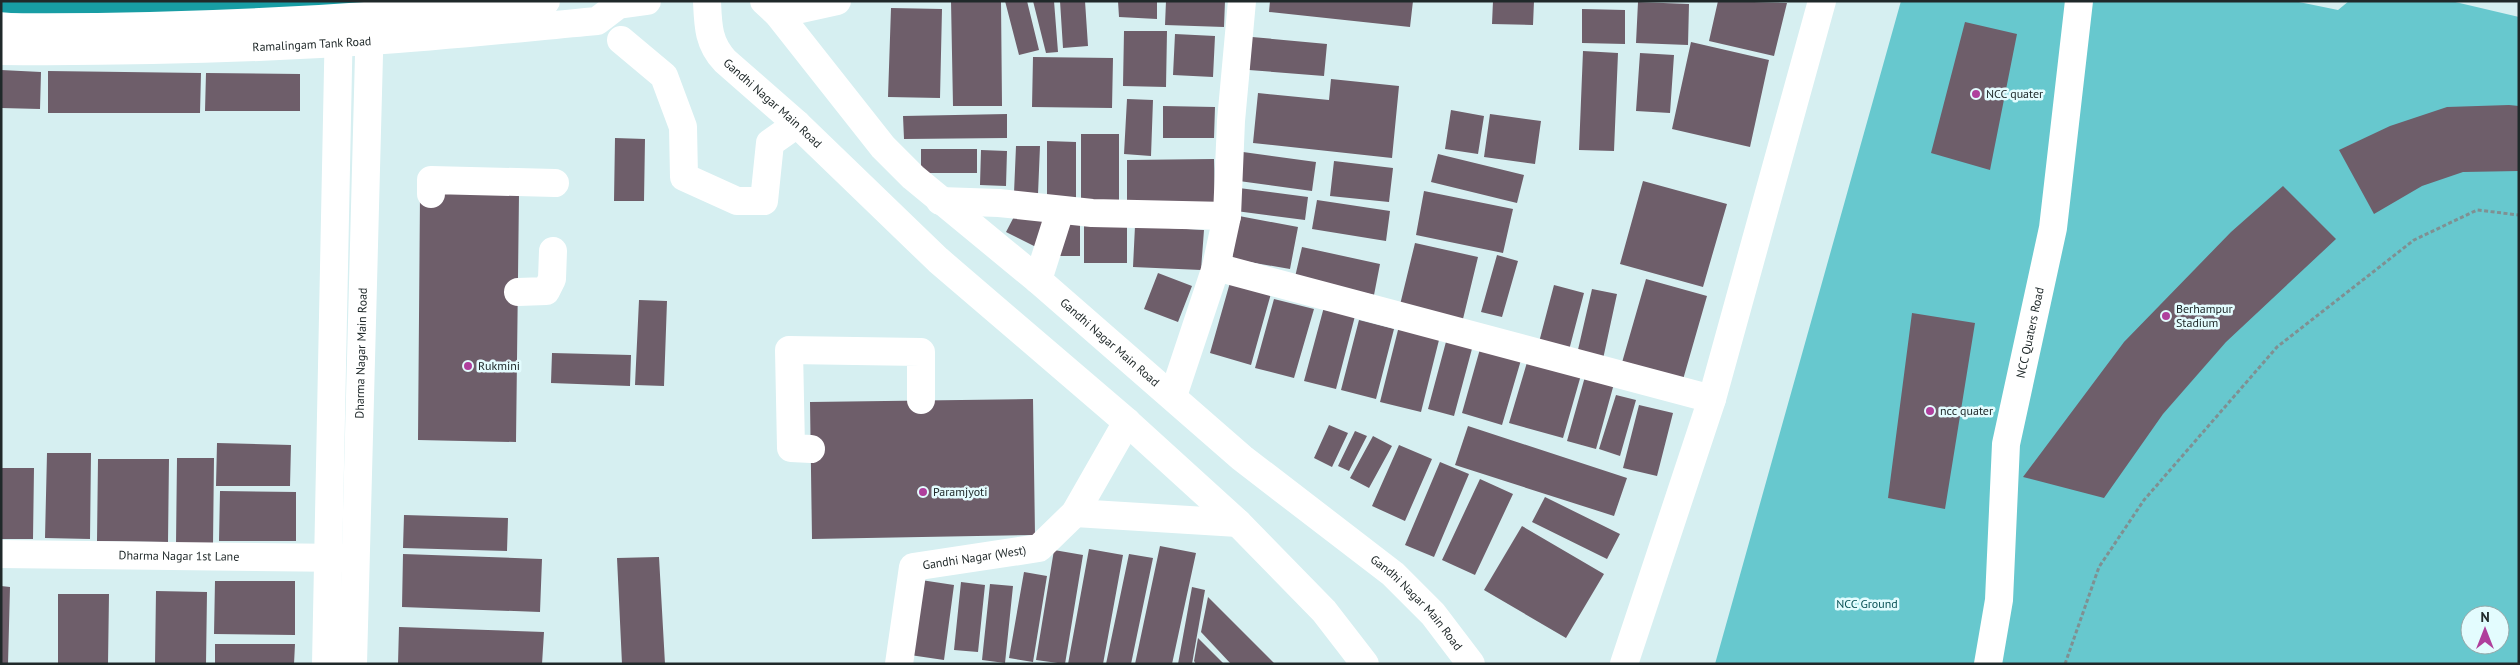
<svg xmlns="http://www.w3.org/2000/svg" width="2520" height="665" font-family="'PT Sans',sans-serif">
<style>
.green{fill:#67c8ce;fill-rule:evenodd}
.water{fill:#189da4}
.building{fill:#6e5e6a}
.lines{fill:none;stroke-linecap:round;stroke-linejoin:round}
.path{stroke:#7f9092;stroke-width:3;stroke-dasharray:4 2.5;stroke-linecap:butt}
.minor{stroke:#fff;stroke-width:28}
.poi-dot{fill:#af3f9c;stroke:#e3fcfe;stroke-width:2}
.labels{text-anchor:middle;stroke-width:5;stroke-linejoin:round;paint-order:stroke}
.street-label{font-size:12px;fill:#20292a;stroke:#e3fcfe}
.poi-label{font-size:12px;fill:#20292a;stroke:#e3fcfe;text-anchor:start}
.park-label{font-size:12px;fill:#085054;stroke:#e3fcfe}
</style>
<rect width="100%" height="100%" fill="#d6eff1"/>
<path class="green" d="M1901,1H2294L2338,10L2349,1H2451L2519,17V664H1715ZM2470,615H2500V645H2470Z"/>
<path class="water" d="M1,1H420L177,14L31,15L1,12Z"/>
<path class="building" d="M951,1H1001L1002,106H953Z
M1005,1H1027L1039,50L1019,55Z
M1033,1H1054L1058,52L1046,53Z
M1060,1H1085L1088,46L1063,48Z
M1118,1H1157V19L1119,17Z
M1166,1H1225L1224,27L1165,25Z
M1270,1H1413L1410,27L1269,12Z
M1493,1H1534L1533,25L1492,24Z
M1718,1L1787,3L1774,56L1709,41Z
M1638,2L1689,4L1688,45L1636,43Z
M891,8L942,9L940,98L888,97Z
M1582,9L1625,10V44L1582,43Z
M1965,22L2017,34L1990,170L1931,153Z
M1124,31H1167L1166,87L1123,86Z
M1175,34L1215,36L1213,77L1173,75Z
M1252,37L1327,44L1324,76L1249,70Z
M1691,42L1769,60L1750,147L1672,129Z
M1583,51L1618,53L1614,151L1579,150Z
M1640,53L1674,55L1670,113L1636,111Z
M1033,57L1113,58L1112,108L1032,107Z
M1,70L41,72L40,109L1,108Z
M48,71L201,73L200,113H48Z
M206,73L300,74V111H205Z
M1331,79L1399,86L1392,158L1253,143L1258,93L1329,100Z
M1127,99L1153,100L1151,156L1124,154Z
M2509,105L2519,106V171L2463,172L2422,186L2374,214L2339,150L2390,126L2447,107Z
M1163,106L1215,107L1214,138H1163Z
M1451,110L1484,116L1478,154L1445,149Z
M1007,114V138L904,139L903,116Z
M1490,114L1541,121L1535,164L1484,157Z
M1081,134H1119V209H1081Z
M615,138L645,139L644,201H614Z
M1047,141L1076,142V202H1047Z
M1016,146H1040L1038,194L1014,193Z
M921,149H977V173H921Z
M981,150L1007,151L1006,186L980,185Z
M1243,152L1316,162L1312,191L1239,181Z
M1438,154L1524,175L1517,203L1431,182Z
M1214,159L1215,203L1127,205V160Z
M1334,161L1393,168L1389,202L1330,196Z
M1643,181L1727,204L1703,287L1620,264Z
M2283,186L2336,239L2226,342L2163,414L2104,498L2023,477L2124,342L2231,232Z
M1239,188L1308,197L1305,220L1236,211Z
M1424,191L1513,209L1503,253L1416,235Z
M420,194H519L516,442L418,440Z
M1317,200L1390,211L1386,241L1312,229Z
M1018,209L1052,226L1040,249L1006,232Z
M1239,216L1298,227L1290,269L1232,259Z
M1060,221H1080V256H1060Z
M1084,224H1127V263H1084Z
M1135,226L1204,230L1201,270L1133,267Z
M1415,243L1478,257L1462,323L1399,309Z
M1302,247L1380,264L1374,295L1295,277Z
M1497,255L1518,261L1502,317L1481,312Z
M1158,273L1192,286L1178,322L1144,309Z
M1231,279L1272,290L1251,365L1210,353Z
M1646,279L1707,296L1682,383L1621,366Z
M1554,285L1584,293L1568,354L1538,346Z
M1592,289L1617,294L1603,359L1577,354Z
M1274,299L1314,309L1294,378L1255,368Z
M639,300L667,301L664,386L635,385Z
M1324,307L1355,316L1336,389L1304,381Z
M1912,313L1975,323L1945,509L1888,498Z
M1359,320L1394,329L1376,399L1341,390Z
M1399,326L1440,336L1421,412L1380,402Z
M1447,338L1473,345L1454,416L1428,409Z
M1480,349L1521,360L1502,425L1462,413Z
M552,353L631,355L630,386L551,383Z
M1528,359L1581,375L1563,438L1509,423Z
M1586,373L1615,380L1596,449L1567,441Z
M1616,395L1636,400L1620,456L1599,449Z
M1033,399L1035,535L812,539L810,402Z
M1639,405L1673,413L1657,476L1623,468Z
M1329,425L1348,433L1332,467L1314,458Z
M1468,426L1627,478L1614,516L1455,465Z
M1355,431L1367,436L1349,471L1338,466Z
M1373,436L1392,446L1369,488L1350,478Z
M217,443L291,445L290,486H216Z
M1399,445L1432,459L1405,521L1372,506Z
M47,453H91L90,539L45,538Z
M177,458H214L213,545H176Z
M98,459H169L168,542L97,541Z
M1440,462L1469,474L1434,557L1405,545Z
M1,468H34L33,539H1Z
M1480,479L1513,494L1475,575L1442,560Z
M220,491L296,492V541H219Z
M1545,497L1620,534L1607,559L1532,522Z
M404,515L508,518L507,551L403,548Z
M1522,526L1604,574L1566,638L1484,590Z
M1160,546L1196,553L1172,664H1135Z
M1089,549L1123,555L1103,664H1068Z
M1054,550L1083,555L1065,664L1036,660Z
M403,554L542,559L540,612L402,607Z
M1129,554L1153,558L1131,664H1106Z
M659,557L665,664H622L617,558Z
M1024,572L1047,576L1033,662L1009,658Z
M921,580L954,585L944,660L910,655Z
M215,581H295V635L214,634Z
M961,582L985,585L978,652L954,650Z
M990,584L1013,586L1005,663L982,660Z
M1,586L10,587L8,664H1Z
M1192,587L1205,590L1192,664H1178Z
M156,591L207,592L206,664H155Z
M58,594H109L108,664H58Z
M1208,597L1275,664H1231L1201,632Z
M399,627L544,632L542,664H398Z
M1198,638L1224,664H1196L1194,661Z
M215,644H295L294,664H215Z"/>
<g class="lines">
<path class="path" d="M2065,664L2099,567L2144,500L2277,347L2414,240L2477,210L2519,215"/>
<g class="minor">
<path id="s1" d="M707,1C708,25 708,43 725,61L797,124L938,260L1127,422L1238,523L1324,611L1365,664"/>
<path id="s2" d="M764,1L778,14L883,147L913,177L1038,280L1242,458L1393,574L1433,614L1471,664"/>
<path d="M778,14L837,1"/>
<path d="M1,27C184,29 364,19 546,1"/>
<path d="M621,40L664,76L683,127L684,177L737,201H764L770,143L797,124"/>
<path id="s3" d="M1,51C124,52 248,49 371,41C446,36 521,28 597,21L618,5L647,1"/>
<path d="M431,194V180L555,183"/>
<path d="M940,201L999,203L1092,213L1227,216"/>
<path d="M1216,267L1712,399"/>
<path d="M1038,280L1060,211"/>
<path d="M518,292L546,291L552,279L553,251"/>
<path d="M1173,396L1216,267L1227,216L1231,121L1242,1"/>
<path d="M811,449L791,448L789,350L921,352V400"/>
<path d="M1075,513L1238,523"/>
<path id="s4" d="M1,554L347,558"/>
<path d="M326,664L339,19"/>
<path id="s5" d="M353,664L370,17"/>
<path id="s6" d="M899,664L913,567L1039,548L1075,513L1127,422"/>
<path d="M1624,664L1712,399L1822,1"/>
<path id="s7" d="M1988,664L1999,600L2006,444L2053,228L2079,1"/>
</g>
</g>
<g class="poi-dot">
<circle cx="1976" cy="94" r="5"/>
<circle cx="2166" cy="316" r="5"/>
<circle cx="468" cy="366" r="5"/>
<circle cx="1930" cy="411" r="5"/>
<circle cx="923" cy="492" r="5"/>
</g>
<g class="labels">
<g class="street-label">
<text dy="4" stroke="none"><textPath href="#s3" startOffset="311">Ramalingam Tank Road</textPath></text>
<text dy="4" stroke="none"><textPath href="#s1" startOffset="128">Gandhi Nagar Main Road</textPath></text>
<text dy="4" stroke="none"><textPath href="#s7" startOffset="335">NCC Quaters Road</textPath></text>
<text dy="4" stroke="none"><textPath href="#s2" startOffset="488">Gandhi Nagar Main Road</textPath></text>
<text dy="4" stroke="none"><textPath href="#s5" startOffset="311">Dharma Nagar Main Road</textPath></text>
<text dy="4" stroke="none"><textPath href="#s4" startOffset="178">Dharma Nagar 1st Lane</textPath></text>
<text dy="4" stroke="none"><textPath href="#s6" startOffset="160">Gandhi Nagar (West)</textPath></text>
<text dy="4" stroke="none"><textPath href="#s2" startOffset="891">Gandhi Nagar Main Road</textPath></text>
</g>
<g class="poi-label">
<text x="1986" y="98">NCC quater</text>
<text x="2176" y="313">Berhampur<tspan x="2176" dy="14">Stadium</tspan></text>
<text x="478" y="370">Rukmini</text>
<text x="1940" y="415">ncc quater</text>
<text x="933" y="496">Paramjyoti</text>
</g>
<g class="park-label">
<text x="1867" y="608">NCC Ground</text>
</g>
</g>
<rect width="2520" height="665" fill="none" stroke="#20292a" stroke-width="5"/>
<g transform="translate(2485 630)"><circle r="24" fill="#e3fcfe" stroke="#95a8a9"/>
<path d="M0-4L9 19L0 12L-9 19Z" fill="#af3f9c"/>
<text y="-8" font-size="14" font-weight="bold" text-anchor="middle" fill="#20292a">N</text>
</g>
</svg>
